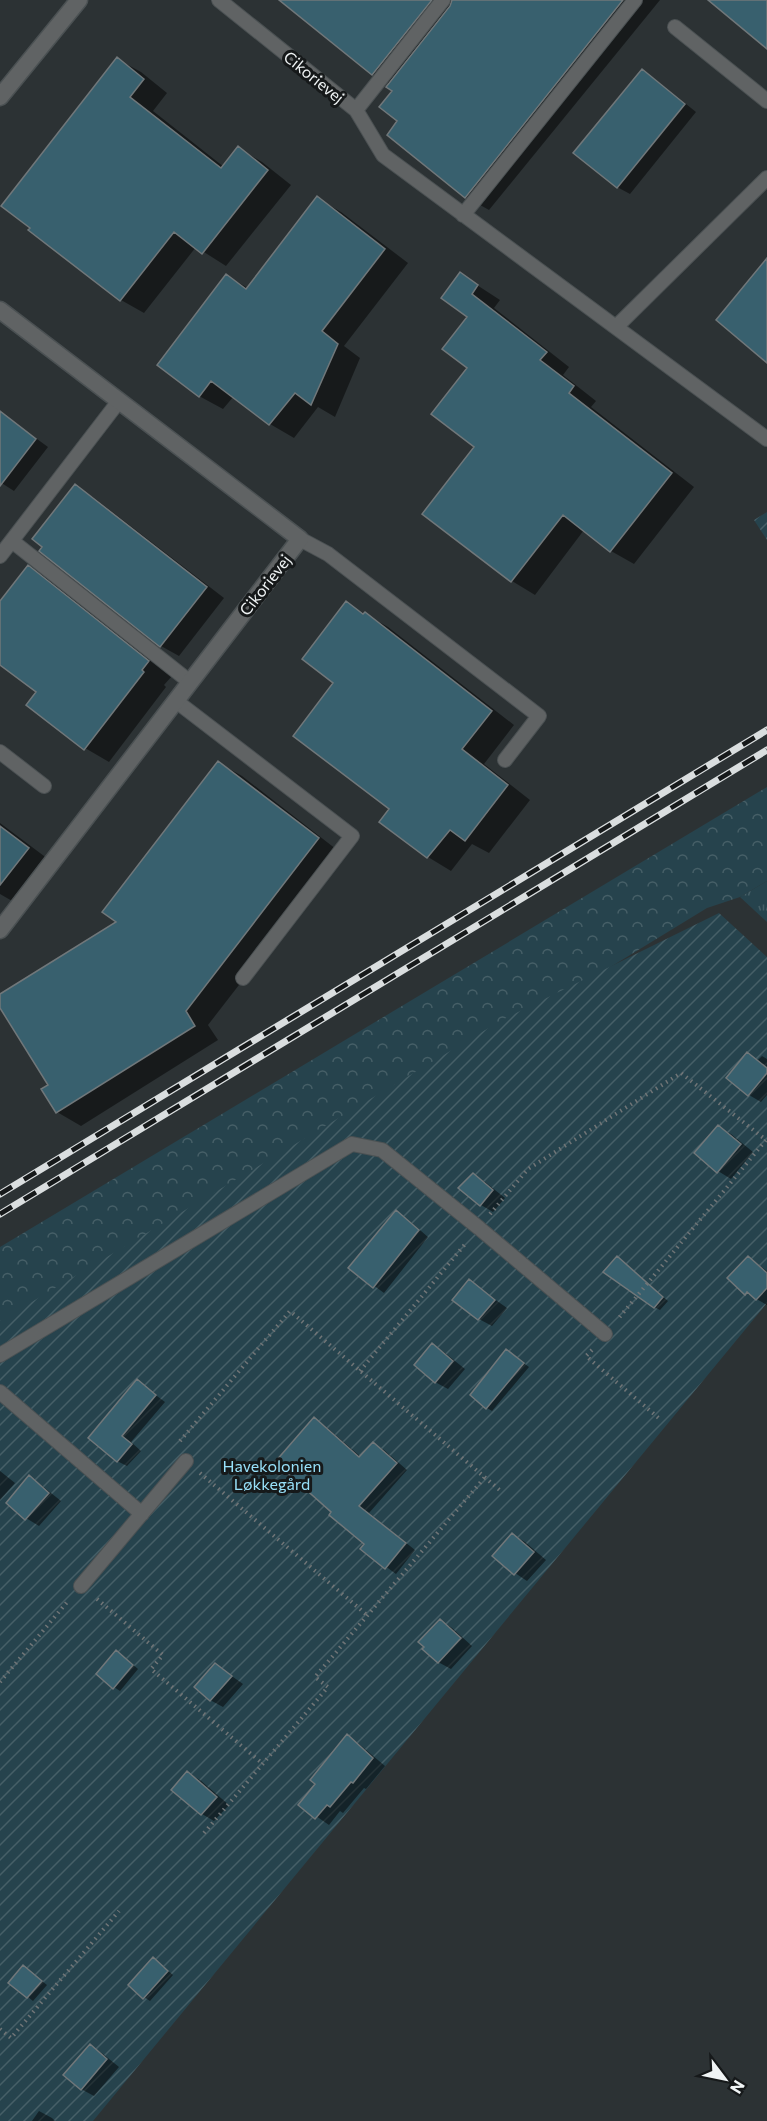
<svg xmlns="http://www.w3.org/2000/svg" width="767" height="2121" font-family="Commissioner,sans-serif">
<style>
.grass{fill:url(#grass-tufts)}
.forest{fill:url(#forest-crowns)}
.garden{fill:url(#garden-furrows)}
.shadow{fill:#0007}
.building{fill:#38606e;stroke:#70777a;stroke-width:1.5}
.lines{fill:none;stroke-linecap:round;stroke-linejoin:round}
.service-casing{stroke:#4b5153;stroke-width:16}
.minor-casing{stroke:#4b5153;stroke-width:19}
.path{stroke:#707577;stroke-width:4;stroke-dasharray:1.5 4.5;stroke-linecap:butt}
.service{stroke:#606364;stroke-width:14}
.minor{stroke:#606364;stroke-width:16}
.rail-casing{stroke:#dadedf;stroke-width:7}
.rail{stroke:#16191a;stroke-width:4.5;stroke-dasharray:14;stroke-linecap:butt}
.labels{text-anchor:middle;stroke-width:6;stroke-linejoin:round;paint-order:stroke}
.street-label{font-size:16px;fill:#f0f4f5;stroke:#16191a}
.park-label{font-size:16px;fill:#98e1fa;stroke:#16191a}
</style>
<defs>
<pattern id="grass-tufts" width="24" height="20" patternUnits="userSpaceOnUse" patternTransform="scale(1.5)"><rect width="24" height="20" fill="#26434d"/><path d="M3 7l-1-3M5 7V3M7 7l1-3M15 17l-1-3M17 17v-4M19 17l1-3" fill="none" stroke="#465f67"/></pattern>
<pattern id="forest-crowns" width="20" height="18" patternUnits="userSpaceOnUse" patternTransform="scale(1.5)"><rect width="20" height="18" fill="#26434d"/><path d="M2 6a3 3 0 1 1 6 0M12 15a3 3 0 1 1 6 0" fill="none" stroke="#465f67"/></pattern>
<pattern id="garden-furrows" width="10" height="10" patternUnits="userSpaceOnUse" patternTransform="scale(1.5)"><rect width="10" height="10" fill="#26434d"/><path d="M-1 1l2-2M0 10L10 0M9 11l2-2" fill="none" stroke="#465f67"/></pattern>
</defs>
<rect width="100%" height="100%" fill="#2c3234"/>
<path class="grass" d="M767,881V922L740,897Z"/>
<path class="forest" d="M767,787V881L740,897L707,908L0,1340V1247Z"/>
<path class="garden" d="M767,512V540L754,520Z
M719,913L767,957V1303L93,2121H0V1321L502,1020Z"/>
<path class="shadow" d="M281,0H449L460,9L467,0H660L489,210L466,197L399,121L394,91L390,84L373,74Z
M117,59L141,72L167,93L153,111L224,167L238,148L262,162L291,185L226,266L196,247L144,313L121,300Z
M642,71L655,79L696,112L630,194L617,187Z
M317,198L341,212L408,263L344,346L360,358L335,417L318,407L294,438L270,424L234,396L223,409L199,396L227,276L248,288Z
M460,274L500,300L494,308L569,367L563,375L596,401L591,407L694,487L634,564L611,551L584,530L535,595L512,581L476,447L469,368L470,316Z
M0,412L48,447L14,491L0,482Z
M75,486L93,497L224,598L179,656L161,646Z
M28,567L52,581L172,676L164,685L166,687L109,762L85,748L38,692L0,663V604Z
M346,603L388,627L514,725L484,764L530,800L489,853L472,844L451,871L428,857L381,821L391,809L336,683Z
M219,763L242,776L341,853L208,1025L218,1040L81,1126L57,1112L50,1085L0,1005V996L118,922Z
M0,823L52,862L19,905L0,894Z
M748,1054L758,1060L762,1056L767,1059V1095L761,1102L749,1095Z
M718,1127L731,1134L753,1152L731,1179L718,1171Z
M473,1175L485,1182L505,1198L493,1212L481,1205Z
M396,1212L406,1218L428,1237L384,1293L350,1268Z
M748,1257L767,1271V1305L746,1293Z
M617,1258L668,1301L660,1310L654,1307Z
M469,1281L507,1308L492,1326L479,1319L454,1299Z
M433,1345L445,1353L465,1369L448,1389L435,1382Z
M507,1351L529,1367L492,1411L487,1408Z
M137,1381L165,1402L131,1442L141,1451L127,1466L117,1461L90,1437Z
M314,1419L324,1425L361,1457L373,1444L384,1450L407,1470L369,1513L415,1550L396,1574L362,1549L366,1544Z
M0,1471L15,1483L0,1500Z
M29,1477L41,1485L61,1501L39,1526L26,1518Z
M513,1535L525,1542L546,1560L527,1581L515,1573Z
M440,1620L452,1628L472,1646L451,1669L438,1662L426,1647Z
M122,1655L138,1669L120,1691L114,1687Z
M216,1665L243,1684L223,1707L210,1700Z
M347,1736L359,1744L385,1766L366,1789L364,1788L343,1813L340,1811L329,1825L300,1805L317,1784Z
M187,1773L200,1780L229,1805L214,1821L202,1814L173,1790Z
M159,1963L173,1975L150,2001L144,1997Z
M24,1967L47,1985L33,2001L28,1997Z
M91,2046L103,2054L119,2067L94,2096L81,2089Z
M39,2111L52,2118L55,2121H32Z"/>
<path class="building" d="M279,0H432L372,75Z
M452,0H623L465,198L387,135L397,121L379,107L392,91L386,87L450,6Z
M708,0H767V49Z
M117,57L144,79L130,97L221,168L238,146L268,170L202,254L174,232L120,301L28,230L30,228L1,206Z
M642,69L685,104L617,188L573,153Z
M317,196L385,249L322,331L338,344L311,405L295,393L269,425L211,381L199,397L157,365L226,274L246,289Z
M767,258V363L716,320Z
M460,272L478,285L472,294L547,352L540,360L574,386L569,393L672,473L610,552L563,515L511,582L422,514L474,447L431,414L467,368L442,349L467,317L441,298Z
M0,411L36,439L0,486Z
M75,484L207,587L160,647L39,551L42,547L32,539Z
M28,565L149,661L142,670L144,672L84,750L26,705L36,692L0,665V601Z
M346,601L363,614L365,612L492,711L462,749L508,785L465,841L450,830L427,858L379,822L389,809L293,736L333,683L302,659Z
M218,761L319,838L186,1011L195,1026L56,1113L41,1089L48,1085L0,1008V994L116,922L102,912Z
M0,826L29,848L0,885Z
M747,1052L767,1068V1073L748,1096L726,1078Z
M718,1125L741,1144L717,1173L694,1153Z
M473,1173L493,1190L480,1206L458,1188Z
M396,1210L419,1230L373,1288L348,1268Z
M617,1256L663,1297L654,1308L603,1272Z
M748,1256L767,1273V1288L756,1300L747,1292L745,1295L727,1278Z
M469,1279L495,1300L478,1320L452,1300Z
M432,1343L453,1361L435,1383L414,1365Z
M506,1349L524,1363L486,1409L470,1395Z
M137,1379L156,1395L122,1436L132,1444L117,1462L88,1438Z
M314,1417L359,1457L373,1442L397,1463L359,1506L406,1543L385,1569L360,1549L364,1544L329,1515L331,1512L275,1462Z
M29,1475L49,1493L25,1520L6,1503Z
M512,1533L534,1552L514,1575L492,1556Z
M440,1619L461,1638L438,1663L422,1649L424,1647L418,1642Z
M116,1650L133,1665L113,1689L96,1674Z
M215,1663L232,1676L210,1701L194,1687Z
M347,1734L373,1758L353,1783L351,1782L330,1807L327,1805L315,1819L298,1805L315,1784L310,1780Z
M187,1771L217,1797L201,1815L171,1790Z
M153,1957L168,1971L143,1999L128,1985Z
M23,1965L42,1981L27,1998L8,1983Z
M90,2044L107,2059L81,2090L63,2075Z"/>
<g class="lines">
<g class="service-casing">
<path id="service" d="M219,0L356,110L443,0
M675,27L767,101
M356,110L383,155L767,439
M463,215L635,0
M616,327L767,178
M300,539L328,554L539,716L505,760
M12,541L190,682
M0,556L119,401
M176,701L352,836L243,978
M0,752L44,786
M0,1355L352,1144L382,1150L479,1228L605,1334
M0,1392L142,1514
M81,1586L186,1461"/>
</g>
<g class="minor-casing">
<path id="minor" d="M0,97L79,0
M0,310L300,539L0,930"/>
</g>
<path class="path" d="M490,1214L528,1169L681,1073L766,1140L618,1319
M592,1350L586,1356L661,1420
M360,1371L466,1243
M180,1441L290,1311L502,1492
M200,1473L367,1615
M97,1599L163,1655L151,1669L263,1764
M0,1682L68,1601
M204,1833L328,1687L315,1677L485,1477
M0,2029L11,2038L119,1911"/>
<use href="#service" class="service"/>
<use href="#minor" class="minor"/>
<g class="rail-casing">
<path id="rail" d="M0,1194L767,730
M0,1214L767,750"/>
</g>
<use href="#rail" class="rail"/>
</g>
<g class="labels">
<g class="street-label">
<text transform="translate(314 77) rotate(39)" y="6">Cikorievej</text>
<text transform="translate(265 585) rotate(-52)" y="6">Cikorievej</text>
</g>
<g class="park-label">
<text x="272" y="1472">Havekolonien<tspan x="272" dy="18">Løkkegård</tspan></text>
</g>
</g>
<g transform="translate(725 2079) rotate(122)" stroke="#16191a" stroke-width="4.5" paint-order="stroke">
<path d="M0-4.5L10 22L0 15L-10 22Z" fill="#f0f4f5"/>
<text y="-9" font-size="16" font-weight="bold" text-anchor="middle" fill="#f0f4f5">N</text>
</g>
</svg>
